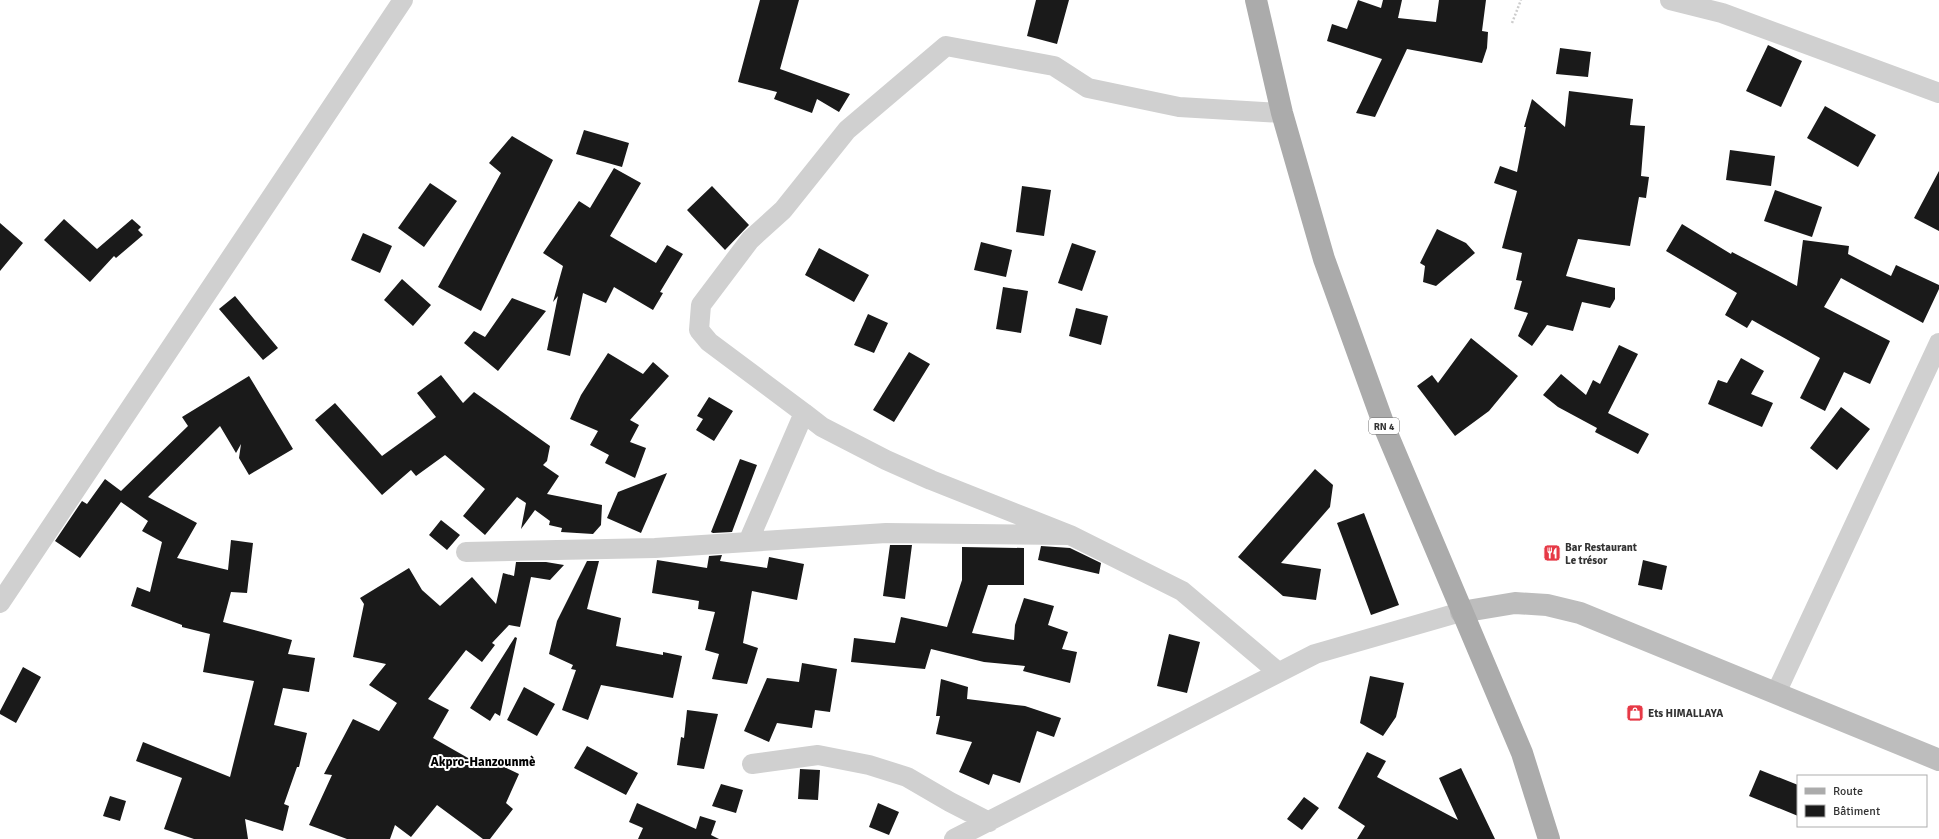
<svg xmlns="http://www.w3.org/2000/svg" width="1939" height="839" font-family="Signika,sans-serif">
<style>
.building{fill:#1a1a1a}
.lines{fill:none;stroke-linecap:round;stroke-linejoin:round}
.path{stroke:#cdcdcd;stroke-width:2.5;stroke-dasharray:2 2;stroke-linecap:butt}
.minor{stroke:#d0d0d0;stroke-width:20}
.secondary{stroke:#bdbdbd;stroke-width:22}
.primary{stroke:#ababab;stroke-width:22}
.labels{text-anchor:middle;stroke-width:4;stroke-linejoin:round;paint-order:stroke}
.shield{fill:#fff;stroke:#707070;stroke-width:1}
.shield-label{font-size:10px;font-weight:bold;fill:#333}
.poi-label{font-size:11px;font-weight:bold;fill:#333;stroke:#fff;text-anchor:start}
.quarter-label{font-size:13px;font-weight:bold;fill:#000;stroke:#fff}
</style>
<rect width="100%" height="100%" fill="#fff"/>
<path class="building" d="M760,0H799L780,69L850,94L839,112L817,99L812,113L774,99L777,92L738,82Z
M1036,0H1069L1057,44L1027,36Z
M1358,0L1381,8L1383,0H1402L1398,18L1436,22L1439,0H1486L1482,31L1488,32L1487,48L1482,63L1407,49L1375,117L1356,113L1382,59L1327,41L1332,24L1347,29Z
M1768,45L1802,61L1781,107L1746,91Z
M1560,48L1591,52L1588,77L1556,74Z
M1569,91L1633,99L1630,125L1645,126L1641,176L1649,177L1646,198L1639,197L1630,246L1578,239L1566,276L1615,288V299L1610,308L1582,302L1573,331L1547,325L1532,346L1518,336L1528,313L1514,309L1522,281L1516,280L1522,253L1502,248L1517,191L1494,183L1500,166L1517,172L1526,127H1524L1532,99L1565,127Z
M1825,106L1876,135L1858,167L1807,138Z
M584,130L629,143L622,167L576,154Z
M512,136L553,160L481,311L438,287L501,173L489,163Z
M1730,150L1775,156L1771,186L1726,180Z
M614,168L641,183L610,236L656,263L667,245L683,254L660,292L663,293L653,310L614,287L606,303L583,293L570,356L547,350L558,296L553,302L563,266L543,253L579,201L590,208Z
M1939,171V231L1914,218Z
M430,183L457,201L424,247L398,228Z
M712,186L749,225L725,250L687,210Z
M1022,186L1051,190L1044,236L1016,232Z
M1775,190L1822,207L1812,237L1764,221Z
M64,219L97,249L132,219L141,227L138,230L143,235L116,258L114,256L90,282L44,240Z
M0,223L23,243L0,271Z
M1682,224L1731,254L1732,252L1797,286L1803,240L1849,246L1848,254L1891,276L1896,265L1939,285V289L1923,323L1841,278L1824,307L1890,341L1870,384L1844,372L1825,411L1800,398L1820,358L1752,320L1747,328L1725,315L1737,293L1666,251Z
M1437,229L1466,243L1475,253L1436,286L1423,282L1425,266L1420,263Z
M363,233L392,246L380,273L351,260Z
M981,242L1012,250L1006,277L974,270Z
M1072,243L1096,251L1082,291L1058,283Z
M819,248L869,275L854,302L805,275Z
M402,279L431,305L413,326L384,300Z
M1003,287L1028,291L1021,333L996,329Z
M235,296L278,348L263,360L219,309Z
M512,298L546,311L498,371L464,343L474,331L485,337Z
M1076,308L1108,316L1101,345L1069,336Z
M868,314L888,323L874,353L854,345Z
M1471,338L1518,376L1489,411L1455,436L1417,386L1432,375L1438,383Z
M1619,345L1638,354L1608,413L1649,434L1638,454L1595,432L1597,428L1558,407L1543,395L1561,374L1586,395L1593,380L1600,384Z
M909,352L930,364L894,422L873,410Z
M608,353L643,374L653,362L669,376L630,420L639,425L630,442L646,448L635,478L605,463L609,455L590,445L598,431L570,419L581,395Z
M1741,358L1764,371L1751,394L1773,403L1762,427L1708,404L1718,380L1727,383Z
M441,375L463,403L474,392L550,446L547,461L543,465L559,476L547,494L602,505L601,525L593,534L561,532L562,528L549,525L550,521L535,510L521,529L526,503L517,497L485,535L463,516L485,489L445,455L416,476L411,470L382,495L315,420L335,403L382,456L436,417L417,393Z
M249,376L293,449L249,475L239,458L241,444L236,453L220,426L148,497L197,523L177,558L228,570L231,540L253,543L247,593L231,592L223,622L292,640L288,654L315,658L309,692L283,688L274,725L307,733L299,767H297L284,804L289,806L283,831L245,819L248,839H194L164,829L182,778L136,761L143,742L230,777L254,681L203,672L210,634L182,627V625L131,606L137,587L150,592L162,542L142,531L148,521L121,502L80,558L55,541L82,501L87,504L105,479L121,491L188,426L182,417Z
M709,397L733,411L714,441L696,430L703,419L697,416Z
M1841,407L1870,429L1837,470L1810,448Z
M740,459L757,465L732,532L713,533L711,532Z
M1315,469L1333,485L1330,507L1281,563L1321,569L1316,600L1283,596L1238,557Z
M667,473L641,533L607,518L618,492Z
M1364,513L1399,605L1371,615L1337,523Z
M441,520L460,535L447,550L429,535Z
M890,545H912L905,599L883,596Z
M1041,546L1070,548L1101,563L1099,574L1038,560Z
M962,547L1024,548V585H988L972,633L1014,640L1015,625L1024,598L1054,606L1048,625L1068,632L1062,649L1077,652L1070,683L1023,671L1025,666L984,662L931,649L925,669L851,662L854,638L895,643L901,617L947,627L962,580Z
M722,555L720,561L767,568L769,557L804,564L797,600L752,591L743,643L758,648L747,684L712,679L719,654L705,650L715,612L698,609L699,601L652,593L657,560L707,568L709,556Z
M1643,560L1667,566L1662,590L1638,585Z
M587,561H599L587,609L621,618L616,646L663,655V652L682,656L673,698L601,685L588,720L562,710L576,670L571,669L573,665L549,654L557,621Z
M516,562H546L564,565L550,580L531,577L520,627L509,625L492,643L495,645L482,662L466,650L428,699L449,710L433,738L482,766L485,758L519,774L506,803L513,809L490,839H483L437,805L411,837L395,825L390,839H347L309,825L332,775L324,774L353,719L379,731L397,703L369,685L386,664L353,657L364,604L360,598L409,568L422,590L440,606L472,577L496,604L503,573L514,576Z
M1169,634L1200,642L1187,693L1157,686Z
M515,637L517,638L500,716L495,713L490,721L470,708Z
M802,663L837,669L830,712L815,710L812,728L777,723L769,742L744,731L767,678L799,682Z
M23,667L41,677L16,723L0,714V711Z
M1370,676L1404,683L1396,717L1383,736L1360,723Z
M941,679L968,687L967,699L1025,706L1061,718L1054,737L1037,731L1020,783L993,774L989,785L959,772L972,742L936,734L940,716H936Z
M524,687L555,704L537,736L507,720Z
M687,710L718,714L704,769L677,765L681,737L684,738Z
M587,746L638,773L626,795L574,768Z
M1367,752L1386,761L1377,777L1458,820L1439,778L1461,768L1495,839H1357L1365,826L1338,808Z
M800,769L820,770L818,800L798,799Z
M1760,770L1798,785V816L1749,796Z
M721,784L743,790L736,813L712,806Z
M110,796L126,801L120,821L103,816Z
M1304,797L1319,808L1302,830L1287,819Z
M637,803L696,829L700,816L716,821L711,835L719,839H638L643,828L629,822Z
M878,803L899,812L889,835L869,827Z"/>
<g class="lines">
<path class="path" d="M1512,23L1521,0"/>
<path class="minor" d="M1670,0L1722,13L1939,93
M804,413L822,427L886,460L931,480L1070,535L1182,591L1278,672
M748,542L804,413L709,342L699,330L701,305L750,240L783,210L847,130L946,46L1054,66L1088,88L1179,107L1282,113
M466,552L655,548L886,533L1070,535
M0,603L403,0
M1776,693L1939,343
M752,764L818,755L869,765L907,777L950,802L989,822
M954,839L1315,654L1461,612"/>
<path class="secondary" d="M1461,612L1515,603L1547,605L1580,613L1939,760"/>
<path class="primary" d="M1256,0L1282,113L1324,259L1386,431L1522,753L1549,839"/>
</g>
<defs>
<g id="restaurant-square" transform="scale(0.9)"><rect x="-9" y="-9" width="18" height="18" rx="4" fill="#e63946" stroke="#fff"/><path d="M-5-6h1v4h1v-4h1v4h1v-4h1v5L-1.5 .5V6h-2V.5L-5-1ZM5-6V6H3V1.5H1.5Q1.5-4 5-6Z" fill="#fff"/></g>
<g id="shop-square" transform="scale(0.9)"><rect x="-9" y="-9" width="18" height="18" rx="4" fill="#e63946" stroke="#fff"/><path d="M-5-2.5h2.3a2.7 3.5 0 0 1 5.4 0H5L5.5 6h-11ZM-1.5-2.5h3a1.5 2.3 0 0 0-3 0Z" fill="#fff"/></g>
</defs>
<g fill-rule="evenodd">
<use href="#restaurant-square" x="1552" y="553"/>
<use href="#shop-square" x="1635" y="713"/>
</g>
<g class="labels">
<rect class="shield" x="1369" y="418" width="30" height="16" rx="3"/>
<g class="shield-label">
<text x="1384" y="430">RN 4</text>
</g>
<g class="poi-label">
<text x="1565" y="551">Bar Restaurant<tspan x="1565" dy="13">Le trésor</tspan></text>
<text x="1648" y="717">Ets HIMALLAYA</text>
</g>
<g class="quarter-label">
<text x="483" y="766">Akpro-Hanzounmè</text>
</g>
</g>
<rect x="1797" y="775" width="130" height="52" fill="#ffffff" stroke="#adadad"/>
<rect x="1805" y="788" width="20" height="6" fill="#ababab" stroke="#adadad"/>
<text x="1833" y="795" font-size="12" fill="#333333">Route</text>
<rect x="1805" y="805" width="20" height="12" fill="#1a1a1a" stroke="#adadad"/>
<text x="1833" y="815" font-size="12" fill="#333333">Bâtiment</text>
</svg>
